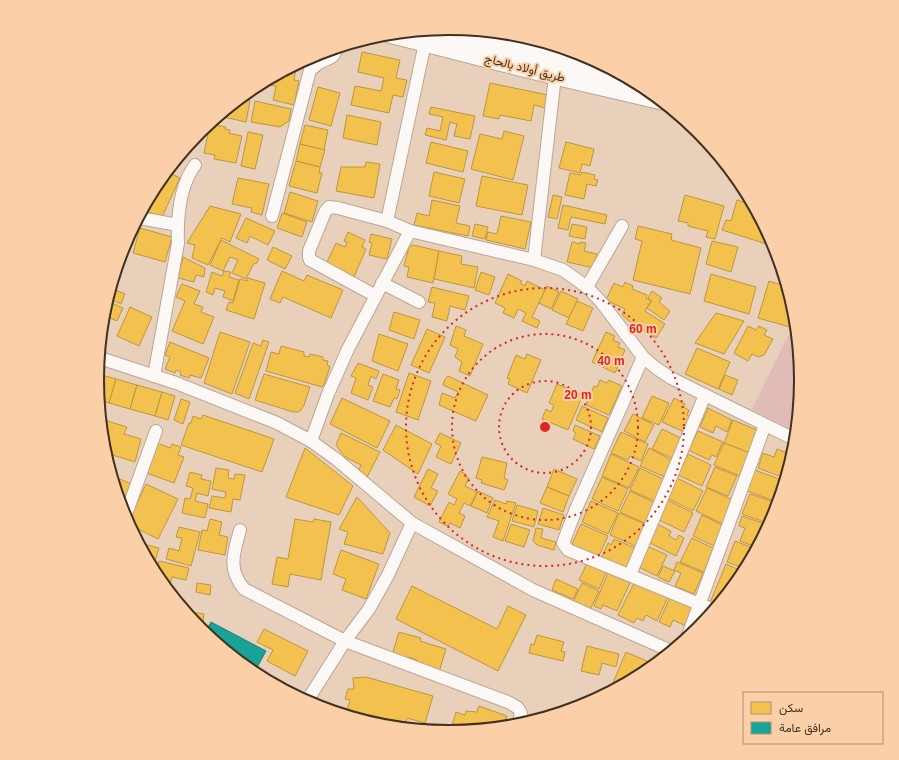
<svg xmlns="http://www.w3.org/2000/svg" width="899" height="760" font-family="Arial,Vazirmatn,sans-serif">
	<rect width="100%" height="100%" fill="#e8d0ba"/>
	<polygon fill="#e0bbb7" points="790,332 797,333 801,380 796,433 752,409"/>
	<g fill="#f2c14e" stroke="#bd9640">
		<polygon points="469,30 515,34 511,48 467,37"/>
		<polygon points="362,52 400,60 396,78 407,80 403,97 393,95 389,113 351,105 355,86 381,91 384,78 358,72"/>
		<polygon points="294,66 296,69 294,80 299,81 294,105 273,100 276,86 268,85 266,81"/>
		<polygon points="490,83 548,95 545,108 534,105 531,121 500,115 499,119 483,116"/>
		<polygon points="318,87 340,93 331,126 309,120"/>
		<polygon points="239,99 250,101 246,122 219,116"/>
		<polygon points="255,101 291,109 289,121 280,127 251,122"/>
		<polygon points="431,107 475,116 470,139 454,136 457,124 450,122 446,140 425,135 427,128 440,131 443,117 429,114"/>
		<polygon points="347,115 381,122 377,145 343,138"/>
		<polygon points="210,124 226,127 225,129 230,130 229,133 242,136 236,163 214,159 215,155 204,153"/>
		<polygon points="305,125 328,130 324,150 300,144"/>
		<polygon points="504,131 524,136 513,180 471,169 480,134 502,139"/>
		<polygon points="248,132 263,135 255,169 241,166"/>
		<polygon points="431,142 468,151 463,172 426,163"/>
		<polygon points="566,142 594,149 590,166 582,164 580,173 559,168"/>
		<polygon points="300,144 325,150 320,167 296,161"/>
		<polygon points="296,161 320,167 319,173 322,173 317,193 289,186"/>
		<polygon points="366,162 380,164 374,198 336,191 341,167 365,167"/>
		<polygon points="167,172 180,178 162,217 143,210 157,184"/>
		<polygon points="434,172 465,179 459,203 429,196"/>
		<polygon points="582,172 595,175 594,179 598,180 596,186 587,184 584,199 565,195 570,173 581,175"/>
		<polygon points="482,176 528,185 522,215 476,206"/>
		<polygon points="238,178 269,184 262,215 251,212 252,208 232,204"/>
		<polygon points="290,192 318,201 312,222 284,213"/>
		<polygon points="553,195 562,197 557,219 548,217"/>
		<polygon points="685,195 724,206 715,239 706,237 708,231 688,226 688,223 678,221"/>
		<polygon points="432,200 460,206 456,223 470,226 468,236 414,225 417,213 429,216"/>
		<polygon points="737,200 753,205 772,240 770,245 722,230 726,220 731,221"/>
		<polygon points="563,205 607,215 605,224 571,217 568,230 558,228"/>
		<polygon points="210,206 241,214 230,242 222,238 208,265 192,258 195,245 187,243"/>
		<polygon points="282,213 307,222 302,237 277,228"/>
		<polygon points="501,216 531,222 525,249 486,240 488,232 497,234"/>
		<polygon points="246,218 275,231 268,245 250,236 247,243 236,238"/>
		<polygon points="475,224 488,227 485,239 472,236"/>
		<polygon points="572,224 587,227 585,239 569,236"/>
		<polygon points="638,226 672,234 671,240 701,248 690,294 633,280 642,241 635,239"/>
		<polygon points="140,228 172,237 165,262 133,253"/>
		<polygon points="348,232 365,240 362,247 366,249 354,277 326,264 336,243 345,247 347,242 344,241"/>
		<polygon points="371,234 392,239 387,259 369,255 372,243 369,242"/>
		<polygon points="221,240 259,259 256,264 254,263 246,279 232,273 238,260 230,257 223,271 210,265"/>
		<polygon points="712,241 738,247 731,272 706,264"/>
		<polygon points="572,242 580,244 580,242 586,243 584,251 597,254 594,268 567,262"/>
		<polygon points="413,245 439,251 433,283 407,277 409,267 404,266 409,247"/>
		<polygon points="273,247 292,256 285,269 267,260"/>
		<polygon points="439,251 462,256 461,264 478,267 474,288 434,279"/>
		<polygon points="183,257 205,268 204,277 196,275 194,282 178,278"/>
		<polygon points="224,271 231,272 229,277 239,280 233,301 223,297 225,291 215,288 213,295 206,292 212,272 222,276"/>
		<polygon points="282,271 304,281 307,275 343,290 331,318 283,297 280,303 270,299"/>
		<polygon points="481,272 495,277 489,295 475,290"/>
		<polygon points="508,274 522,281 520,283 525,286 527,281 545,290 532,317 540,321 537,328 522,321 526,313 518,309 514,318 503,313 505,308 495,303"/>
		<polygon points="711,274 756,287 749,314 704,301"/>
		<polygon points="248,278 265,283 254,319 226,310 229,302 233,303 240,279 247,281"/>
		<polygon points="769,281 782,285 781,291 789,293 795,312 797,329 758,318"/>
		<polygon points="625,282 633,286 632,289 647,295 646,298 651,301 645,311 665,324 656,338 634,325 622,315 625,309 606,300 614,283 623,287"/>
		<polygon points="182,284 200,291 194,304 203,307 201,312 214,317 203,344 172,331 185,301 176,297"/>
		<polygon points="547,286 559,292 551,309 539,303"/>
		<polygon points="432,287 469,296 465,310 450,306 447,321 432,317 435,303 428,302"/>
		<polygon points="111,288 125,294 121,304 108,298"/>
		<polygon points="561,291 578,299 569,318 552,310"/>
		<polygon points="652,291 662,298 659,302 670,311 664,320 647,308 652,301 648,298"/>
		<polygon points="107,301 123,308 117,321 104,315"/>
		<polygon points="577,301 593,308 583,331 566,324"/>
		<polygon points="130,307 152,317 139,346 117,336"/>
		<polygon points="394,312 420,320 414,339 389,330"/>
		<polygon points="716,313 744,321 724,354 695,343"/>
		<polygon points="456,326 466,330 464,336 483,344 470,376 459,371 462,362 455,357 458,349 450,345"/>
		<polygon points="748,326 756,330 759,326 767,330 764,335 773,339 764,355 758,357 752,354 748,361 734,353"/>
		<polygon points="427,329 445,337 429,373 411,365"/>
		<polygon points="220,332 250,342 232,394 204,383"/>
		<polygon points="606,332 615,336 613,340 620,343 618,347 625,350 615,373 592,362"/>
		<polygon points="379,334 408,344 398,371 372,361"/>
		<polygon points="263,340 269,342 249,399 235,393 253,343 261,346"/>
		<polygon points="170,342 209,358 201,378 190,375 189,378 180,375 181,372 176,370 175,373 165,369 170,357 165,355"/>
		<polygon points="281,346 304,352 304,356 309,357 310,354 323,357 323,360 328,361 327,365 330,366 324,385 323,385 322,387 266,371 271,352 279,354"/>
		<polygon points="697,348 730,362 718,389 685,374"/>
		<polygon points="527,354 541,360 527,393 508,384 510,379 507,378 516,355 525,359"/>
		<polygon points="358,363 379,371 376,379 371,376 368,385 373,387 368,400 351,393 356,378 351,376"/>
		<polygon points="409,373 431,381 418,420 396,412"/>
		<polygon points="98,374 116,379 109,403 99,400"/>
		<polygon points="264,374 310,387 304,405 301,410 298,412 293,412 255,400"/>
		<polygon points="383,374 399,380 396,389 400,390 397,399 394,398 390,407 373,401"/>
		<polygon points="725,375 738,380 732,395 719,389"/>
		<polygon points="448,376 488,395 476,421 439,405 442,393 455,398 458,392 443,385 445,379"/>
		<polygon points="116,379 137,385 130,409 109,403"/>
		<polygon points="600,380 607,383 609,380 622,386 609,415 586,405 594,386 597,387"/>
		<polygon points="557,384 583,395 568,430 542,419 546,409 551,412 554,405 549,403"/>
		<polygon points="137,385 162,392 155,416 130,409"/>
		<polygon points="162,392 175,396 168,420 155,416"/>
		<polygon points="652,396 669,403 659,425 642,418"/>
		<polygon points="342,398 390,421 377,448 330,424"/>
		<polygon points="674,398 685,404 683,407 689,410 687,415 693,418 686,433 662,422"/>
		<polygon points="181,399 190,402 183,424 174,420"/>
		<polygon points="582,406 608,418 602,432 576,420"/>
		<polygon points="708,408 732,420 727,432 716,426 713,433 700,427"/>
		<polygon points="633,414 654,425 645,442 624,431"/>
		<polygon points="203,415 274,439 262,472 181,445 189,423 191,423 193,416 201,419"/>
		<polygon points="104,420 127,427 124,434 141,439 135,462 106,453 102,425"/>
		<polygon points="733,420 757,430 750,453 724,443"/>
		<polygon points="396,425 432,444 418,474 383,450"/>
		<polygon points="575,425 600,436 594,449 573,439 576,433 573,431"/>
		<polygon points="662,429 683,439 674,459 652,449"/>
		<polygon points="698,431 723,442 716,457 712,455 709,460 688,450"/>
		<polygon points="621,432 648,444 641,461 630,456 628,460 611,453"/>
		<polygon points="341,433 380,452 367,477 358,472 361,465 345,457 336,445"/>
		<polygon points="440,433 461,443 451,464 436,457 441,446 435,443"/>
		<polygon points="155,442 170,448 172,444 181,447 178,455 184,457 174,483 144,472"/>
		<polygon points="724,443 750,453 740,476 714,465"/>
		<polygon points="305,448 353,486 339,515 286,497"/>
		<polygon points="649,448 675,462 667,478 640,466"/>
		<polygon points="777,449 793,455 784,478 758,468 763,453 774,457"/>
		<polygon points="611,454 639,467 629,488 602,476"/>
		<polygon points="688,454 711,465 702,486 678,475"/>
		<polygon points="482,457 507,463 504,478 508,480 504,490 481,483 482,480 476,478"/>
		<polygon points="715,467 737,476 728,496 706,487"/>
		<polygon points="216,468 229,470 228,478 234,479 235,474 245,475 240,500 233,499 231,512 209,508 212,496 225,498 226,492 212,489"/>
		<polygon points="640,468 667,481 657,502 630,490"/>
		<polygon points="428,469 438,474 431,488 438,491 430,506 414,497"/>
		<polygon points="554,469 577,479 569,496 547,487"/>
		<polygon points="755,470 782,480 775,501 747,491"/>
		<polygon points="460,471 465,474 464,476 469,478 465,486 477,492 470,506 464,503 459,513 465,516 460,528 450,523 448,526 439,522 449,502 454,505 457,499 448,494"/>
		<polygon points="190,472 202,475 201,479 211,481 208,496 197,493 195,501 208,504 205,518 182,513 185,498 190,499 193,488 186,486"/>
		<polygon points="113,476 131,484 121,505"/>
		<polygon points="602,477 628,489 618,511 592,499"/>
		<polygon points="677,478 703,491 693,511 667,498"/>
		<polygon points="146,484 178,499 158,539 130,525 128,522"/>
		<polygon points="547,487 569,496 563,512 540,503"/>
		<polygon points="707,488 733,500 723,524 696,511"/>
		<polygon points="478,491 493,498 487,513 471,506"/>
		<polygon points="630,491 657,504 647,524 620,512"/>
		<polygon points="750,494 774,502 767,523 742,514"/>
		<polygon points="357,497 390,533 383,554 344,544 348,532 339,529"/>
		<polygon points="495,500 506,504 507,501 516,503 503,541 493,537 499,521 487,517"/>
		<polygon points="667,500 693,513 684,532 657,519"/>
		<polygon points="591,501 618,513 608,534 582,522"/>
		<polygon points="517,505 538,511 534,527 512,521"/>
		<polygon points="543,508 564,515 559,530 538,524"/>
		<polygon points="619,513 647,525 638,547 610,535"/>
		<polygon points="702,515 722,525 714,546 693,536"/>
		<polygon points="742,516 765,524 756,547 740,541 745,528 739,526"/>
		<polygon points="210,519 222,522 219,535 228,537 225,555 198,550 202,530 207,531"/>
		<polygon points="295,519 313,522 314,519 331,522 321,580 290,574 288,587 272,584 277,557 288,559"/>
		<polygon points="511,524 530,530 524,547 505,541"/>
		<polygon points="581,524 608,536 598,558 571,546"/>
		<polygon points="657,524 671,531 669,536 676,540 679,535 684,538 676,556 648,542"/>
		<polygon points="179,527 200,532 191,566 166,559 169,548 179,551 182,538 176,537"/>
		<polygon points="536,528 543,529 541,538 556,542 554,550 537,545 533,541"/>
		<polygon points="692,538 713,548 704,572 680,562"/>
		<polygon points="614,539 635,548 626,569 601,559 608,543 611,545"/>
		<polygon points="735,541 756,549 746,569 727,562"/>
		<polygon points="139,543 159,548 153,568"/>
		<polygon points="647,546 667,555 657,576 637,566"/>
		<polygon points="341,550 379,564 366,599 342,590 346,579 333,574"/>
		<polygon points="159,561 189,568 186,580 172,577 169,590 156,574"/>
		<polygon points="588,561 607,570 599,589 579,580"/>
		<polygon points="677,562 703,573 694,594 675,586 681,573 674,570"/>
		<polygon points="726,564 744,572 716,608 709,605"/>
		<polygon points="663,566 675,571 669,582 658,577"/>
		<polygon points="608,573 630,583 617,611 603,605 601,609 594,606"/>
		<polygon points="556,579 578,589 573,599 552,590"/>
		<polygon points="635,581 668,597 657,621 646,615 643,621 637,618 634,623 618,615"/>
		<polygon points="197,583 211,585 210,595 196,592"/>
		<polygon points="582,583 599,591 590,610 573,602"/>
		<polygon points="412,586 497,629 508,606 526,615 498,671 396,619"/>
		<polygon points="670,598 694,609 686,626 673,620 670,627 659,622"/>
		<polygon points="186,611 204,614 202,630 200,629"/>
		<polygon points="703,614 708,617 695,631"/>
		<polygon points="264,629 308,651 295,676 267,661 273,650 257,642"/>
		<polygon points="399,632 421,638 420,641 446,649 439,672 416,666 417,660 409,657 409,660 392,655"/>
		<polygon points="537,635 564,642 561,651 565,652 563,661 529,653 531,644 534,645"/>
		<polygon points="587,646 619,654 616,667 602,663 599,675 581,671"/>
		<polygon points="626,652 649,662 645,673 609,692"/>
		<polygon points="366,677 433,696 425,723 407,718 404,728 381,725 323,708 327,703 347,710 350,700 345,699 348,689 354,689 353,678"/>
		<polygon points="479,706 507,716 502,727 450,732 456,712 465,715 466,711 477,712"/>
	</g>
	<polygon fill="#17a398" stroke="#248174" points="211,622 266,651 254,673 205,633"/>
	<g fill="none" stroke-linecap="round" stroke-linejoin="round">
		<defs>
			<polyline id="service" points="560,60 563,48"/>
			<g id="minor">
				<polyline points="520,52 524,37"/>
				<path d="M 272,216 L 310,70 C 313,68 316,65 319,63 C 327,58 333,60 337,48"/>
				<polyline points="138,219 145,219 178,225"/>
				<polyline points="387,221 425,43"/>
				<polyline points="534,260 555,76"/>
				<polyline points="382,283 419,302"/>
				<polyline points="587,287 622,226"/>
				<polyline points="376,296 310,260 309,257 309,251 325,212 329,207 338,208 387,221 410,231 534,260 563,270 587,287 602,303 643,357 656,368 671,378 705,395 796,440"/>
				<polyline points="643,357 576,509 563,543 568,550 714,610"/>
				<polyline points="100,358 176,383 277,423 311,441 336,459 412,523 533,590 671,651"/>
				<path d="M 154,376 L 178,243 C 177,217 179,187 195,165"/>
				<polyline points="311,441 328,394 348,349 410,231"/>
				<polyline points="125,517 156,431"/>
				<path d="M 240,530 C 234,553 227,568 244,589 L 345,641 L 510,703 L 518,708 L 521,713 L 518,725"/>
				<polyline points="630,575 705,395"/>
				<polyline points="687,638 765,425"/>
				<polyline points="307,701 345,641 369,609 388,575 412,523"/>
			</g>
			<g id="secondary">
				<polyline points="433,30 627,78"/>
				<polyline points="389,34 555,76 662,101"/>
			</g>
		</defs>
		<use href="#service" stroke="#baa796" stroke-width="8"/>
		<use href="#minor" stroke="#baa796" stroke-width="14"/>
		<use href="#secondary" stroke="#baa796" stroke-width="19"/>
		<use href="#service" stroke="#fcf8f5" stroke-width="6"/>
		<use href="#minor" stroke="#fcf8f5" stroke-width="12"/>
		<use href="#secondary" stroke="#fcf8f5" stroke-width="17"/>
	</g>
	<g fill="none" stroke="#d62828" stroke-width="2" stroke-dasharray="2 4">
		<circle cx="545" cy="427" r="46"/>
		<circle cx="545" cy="427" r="93"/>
		<circle cx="545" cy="427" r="139"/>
	</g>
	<g text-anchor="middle" stroke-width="4" stroke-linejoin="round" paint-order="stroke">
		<g font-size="12" fill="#423121" stroke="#fbcfa7">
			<text transform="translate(525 68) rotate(14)" y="4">طريق أولاد بالحاج</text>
		</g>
	</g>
	<path d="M0 0H899V760H0ZM104 380a345 345 0 1 1 690 0a345 345 0 1 1-690 0Z" fill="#fbcfa7" fill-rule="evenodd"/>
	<path fill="none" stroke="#423121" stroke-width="2" d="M104 380a345 345 0 1 1 690 0a345 345 0 1 1-690 0Z"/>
	<circle cx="545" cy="427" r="6" fill="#d62828" stroke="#fbcfa7" stroke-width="2"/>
	<g font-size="12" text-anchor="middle" font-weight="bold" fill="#d62828" stroke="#fbcfa7" stroke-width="4" stroke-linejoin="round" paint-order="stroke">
		<text x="643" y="333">60 m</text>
		<text x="611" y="365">40 m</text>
		<text x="578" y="399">20 m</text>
	</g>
	<rect x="743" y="692" width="140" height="52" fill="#fbcfa7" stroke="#b19071"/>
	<rect x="751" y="702" width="20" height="12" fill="#f2c14e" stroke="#b19071"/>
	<text x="779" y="712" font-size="12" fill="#423121">سكن</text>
	<rect x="751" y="722" width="20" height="12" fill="#17a398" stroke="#b19071"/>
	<text x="779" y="732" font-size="12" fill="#423121">مرافق عامة</text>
</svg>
